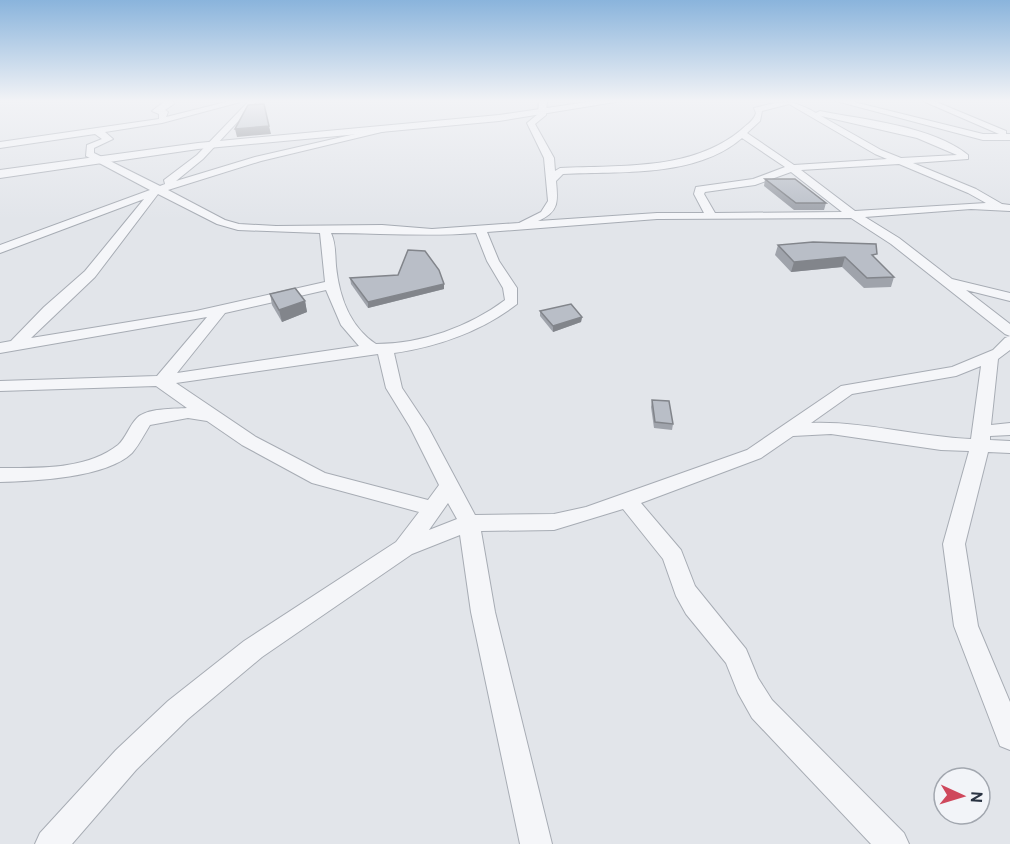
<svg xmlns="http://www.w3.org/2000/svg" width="1010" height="844" font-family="Overpass,sans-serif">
	<rect width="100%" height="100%" fill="#e2e5ea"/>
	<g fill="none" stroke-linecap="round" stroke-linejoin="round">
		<defs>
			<g id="minor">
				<path d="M 165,101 L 173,101 L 174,104 L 165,110 L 168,112 L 166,117 L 230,101 L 244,101 L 162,123 L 105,132 L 113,139 L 94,148 L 94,153 L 160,186 L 165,184 L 164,180 L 197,155 L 249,101 L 257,101 L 203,159 L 176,181 L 255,157 L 390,126 L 390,130 L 261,161 L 168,190 L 225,220 L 239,224 L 276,226 L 382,225 L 432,229 L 519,223 L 541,212 L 548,201 L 544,158 L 527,123 L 538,114 L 539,101 L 547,101 L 546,115 L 535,124 L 554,158 L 555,171 L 560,168 C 620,165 692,171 741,130 C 746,125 754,121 756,113 L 754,108 C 782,101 790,98 816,113 L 820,111 C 864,120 933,126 968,155 L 968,159 L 913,163 L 976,189 L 1002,204 L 1010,205 L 1010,211 L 971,209 L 865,217 L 899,238 L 952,279 L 1010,293 L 1010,301 L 966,290 L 1010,324 L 1010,336 L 1005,334 L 891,244 L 851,218 L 657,219 L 487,232 L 499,261 L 517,288 L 517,304 C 482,331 437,347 394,353 L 402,388 L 428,427 L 475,515 L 554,514 L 586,507 L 747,450 L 841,386 L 952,367 L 993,350 L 1005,338 L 1010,336 L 1010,350 L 998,359 L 991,425 L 1010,423 L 1010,435 L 990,436 L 990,440 L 1010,441 L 1010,453 L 988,452 L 965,544 L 978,626 L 1010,702 L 1010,750 L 1000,746 L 954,626 L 943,544 L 969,451 L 941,450 L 831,434 L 793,436 L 761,458 L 641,503 L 681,550 L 695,586 L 746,649 L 758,678 L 772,700 L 904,833 L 909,844 L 871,844 L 752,718 L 738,693 L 726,663 L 686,614 L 676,596 L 663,559 L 623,509 L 554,530 L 481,531 L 495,612 L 552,844 L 520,844 L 471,612 L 460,535 L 412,554 L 262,657 L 188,719 L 136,770 L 72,844 L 35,844 L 40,833 L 116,750 L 168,701 L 244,641 L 396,542 L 419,512 L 312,483 L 242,445 L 207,421 L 188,418 L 150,425 C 145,433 139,445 132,453 C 106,478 35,481 0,482 L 0,468 C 38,468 86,470 118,445 C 126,438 129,426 137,418 C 147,408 173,409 187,408 L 156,386 L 0,391 L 0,381 L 157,376 L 207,317 L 0,353 L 0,343 L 11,341 L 44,307 L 85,271 L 144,199 L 0,253 L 0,245 L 150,190 L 86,156 L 87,145 L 102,139 L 95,134 L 0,148 L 0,142 L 159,119 L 159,114 L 152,111 ZM 789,104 L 875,154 L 887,159 L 794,165 L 747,133 L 760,121 L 762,111 ZM 821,116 L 917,138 L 957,155 L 901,158 L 881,150 ZM 742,138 L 785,167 L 753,179 L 696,187 L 694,194 L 704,213 L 657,213 L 538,221 C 559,212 558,202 556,181 L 563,174 C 620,171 696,178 742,138 ZM 899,164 L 968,193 L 986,203 L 855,211 L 801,170 ZM 791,172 L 842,212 L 715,213 L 704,194 L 705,192 L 755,185 ZM 158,194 L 217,224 L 238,230 L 320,233 L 325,282 L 196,311 L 31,338 L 95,277 ZM 331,233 C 380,233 428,237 476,233 L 487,261 L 503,288 L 505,300 C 469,327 421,344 376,344 C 350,327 339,296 336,266 C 335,254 336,244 331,233 ZM 326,290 L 341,325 L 359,346 L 177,373 L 225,313 ZM 378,354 L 386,388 L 410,427 L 439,485 L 428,500 L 325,473 L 256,437 L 176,383 ZM 981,366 L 971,439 C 918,437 864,421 811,423 L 852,394 L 956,376 ZM 448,503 L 457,519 L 429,530 Z"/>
				<polygon points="836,101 850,101 983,134 999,134 923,101 934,101 1006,131 1006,134 1010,134 1010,140 983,140"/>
			</g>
			<polygon id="tertiary" points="594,101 621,101 499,121 198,149 0,178 0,170 198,143 499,115"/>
		</defs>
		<use href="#minor" stroke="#a7acb4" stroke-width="2"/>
		<use href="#tertiary" stroke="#a7acb4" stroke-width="2"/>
		<use href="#minor" fill="#f5f6f9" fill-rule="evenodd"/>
		<use href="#tertiary" fill="#f5f6f9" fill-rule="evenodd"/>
	</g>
	<g fill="#9fa3ab">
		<polygon points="765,179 826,203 824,210 794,210 764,186"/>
		<polygon points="778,245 875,258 894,277 891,287 864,288 842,267 791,272 775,255"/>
		<polygon points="350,278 444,284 444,289 368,308 351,284"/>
		<polygon points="270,294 305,301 307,312 282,322 272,305"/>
		<polygon points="540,311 582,317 581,322 553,332 540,316"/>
		<polygon points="652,400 673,424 672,430 654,428 651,407"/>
	</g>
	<g fill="#82858b">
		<polygon points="269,126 271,134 237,137 235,129"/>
		<polygon points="845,257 842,267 791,272 794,262"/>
		<polygon points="444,284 444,289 368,308 368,302"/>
		<polygon points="305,301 307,312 282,322 279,310"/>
		<polygon points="582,317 581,322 553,332 553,326"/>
	</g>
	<g fill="#b9bec7" stroke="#82858b" stroke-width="1.5">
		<polygon points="264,104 269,126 235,129 248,105"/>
		<polygon points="765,179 795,179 826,203 796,203"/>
		<polygon points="813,242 876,244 877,254 872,255 894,277 867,278 845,257 794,262 778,245"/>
		<polygon points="408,250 425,251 439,270 444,284 368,302 350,278 398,275"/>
		<polygon points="295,288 305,301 279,310 270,294"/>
		<polygon points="571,304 582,317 553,326 540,311"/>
		<polygon points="652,400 669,401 673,424 655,422"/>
	</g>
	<linearGradient id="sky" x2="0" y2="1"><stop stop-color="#8ab4dc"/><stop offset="0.46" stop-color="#f2f3f6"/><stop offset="1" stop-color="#f2f3f6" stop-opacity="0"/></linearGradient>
	<rect width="1010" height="219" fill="url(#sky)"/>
	<g transform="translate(962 796) rotate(94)"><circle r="28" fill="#f2f4f8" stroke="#a2a7af" stroke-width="1.5"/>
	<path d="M0-4.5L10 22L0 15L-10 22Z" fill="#cf485c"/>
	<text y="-9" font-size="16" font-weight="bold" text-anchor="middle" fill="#2a3342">N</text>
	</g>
</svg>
